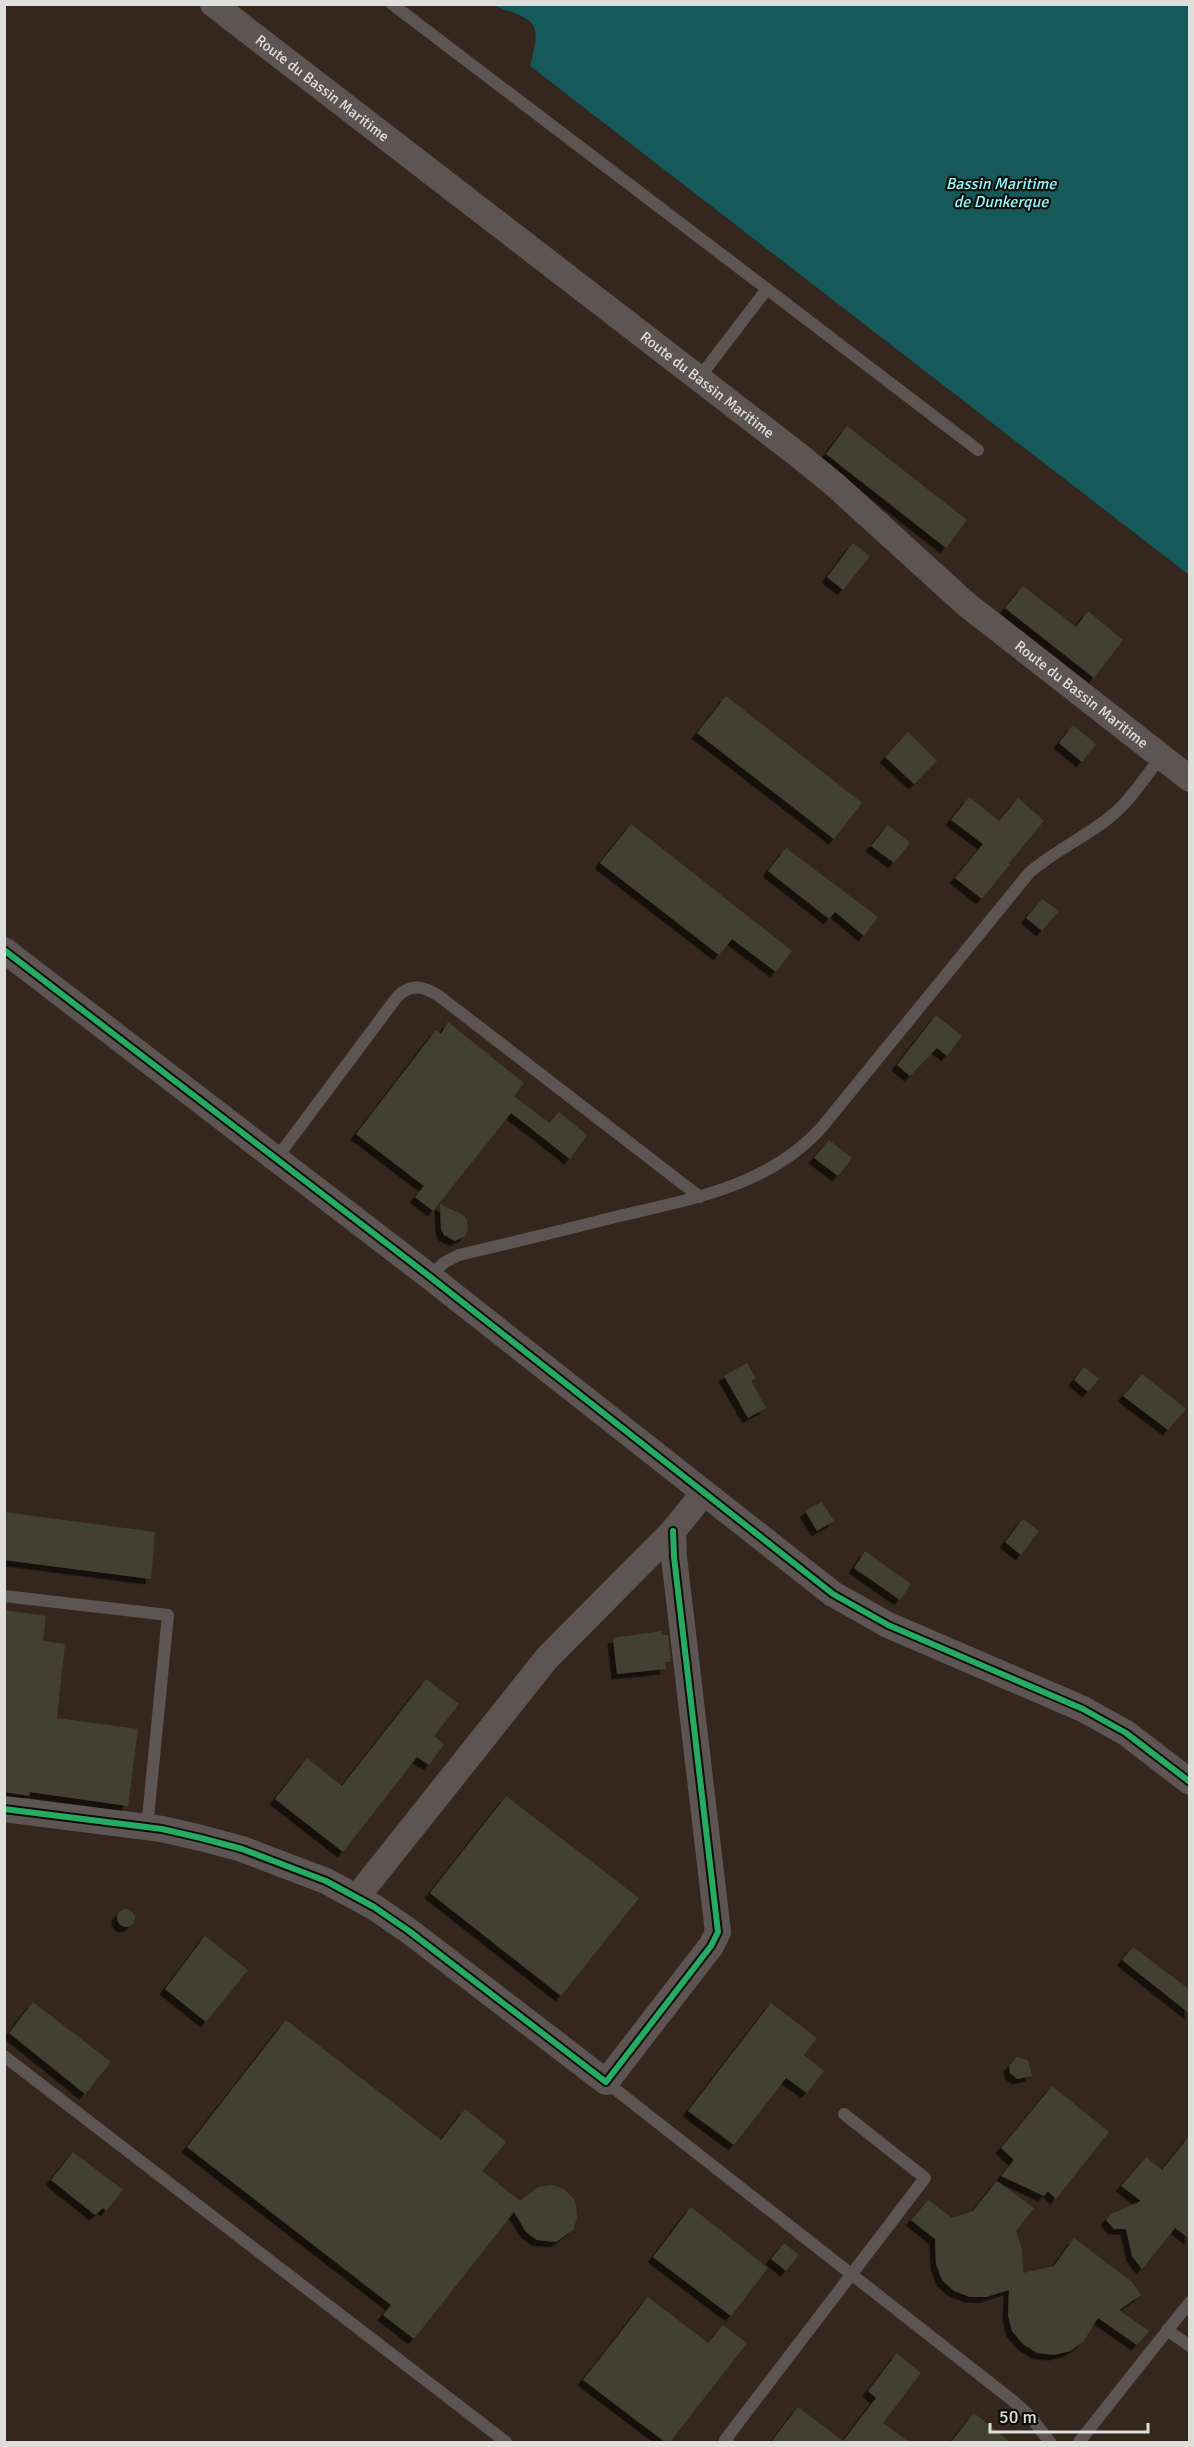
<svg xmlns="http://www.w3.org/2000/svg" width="1194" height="2447" font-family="Signika,sans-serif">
	<defs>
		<filter id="shadow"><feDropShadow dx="-5.5" dy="5.5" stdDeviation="0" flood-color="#0009"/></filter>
	</defs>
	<rect width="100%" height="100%" fill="#252420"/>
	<polygon fill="#35271e" points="5,5 493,5 524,17 531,21 537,33 531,67 1189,575 1189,2442 5,2442"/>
	<path fill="#15595b" d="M 493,5 L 1189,5 L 1189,575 L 530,66 C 543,18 535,22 493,5 Z"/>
	<g fill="#424031" filter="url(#shadow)">
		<polygon points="847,426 967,520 946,548 826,454"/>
		<polygon points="853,543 870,556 843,590 827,577"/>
		<polygon points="1023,586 1076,627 1088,611 1123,640 1094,678 1005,608"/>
		<polygon points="726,696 862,803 834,839 697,733"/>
		<polygon points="1073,725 1096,744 1082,762 1059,743"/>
		<polygon points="908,732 937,761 914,784 885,757"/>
		<polygon points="969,797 999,821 1018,798 1044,821 1009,863 1010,864 982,899 955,878 983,844 951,820"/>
		<polygon points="631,824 792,951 776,972 732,939 719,955 600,863"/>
		<polygon points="888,825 910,843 894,863 871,846"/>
		<polygon points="786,848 878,917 864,936 835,912 829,919 768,871"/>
		<polygon points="1042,899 1059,911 1042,931 1026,918"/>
		<polygon points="936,1015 962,1036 947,1056 937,1048 910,1076 897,1065"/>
		<polygon points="448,1022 524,1083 514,1096 549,1123 559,1112 587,1135 570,1159 511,1113 433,1211 415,1197 424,1186 356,1134 436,1030 441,1034"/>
		<polygon points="829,1140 852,1158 838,1176 814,1158"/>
		<polygon points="440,1204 463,1215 467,1220 468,1230 465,1236 455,1241 444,1235 441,1229"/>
		<polygon points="747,1363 756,1378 751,1381 766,1408 748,1418 724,1376"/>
		<polygon points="1084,1367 1099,1379 1088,1392 1074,1380"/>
		<polygon points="1142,1374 1186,1409 1168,1430 1123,1396"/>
		<polygon points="822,1502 834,1521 817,1531 805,1511"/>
		<polygon points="4,1512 155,1532 151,1579 4,1560"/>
		<polygon points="1023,1519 1039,1531 1021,1555 1005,1542"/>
		<polygon points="865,1551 911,1584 900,1600 854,1568"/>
		<polygon points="4,1610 46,1616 43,1641 65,1644 57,1718 138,1729 128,1806 30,1792 29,1796 4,1792"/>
		<polygon points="661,1631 662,1635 668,1635 671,1662 665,1662 666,1669 617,1674 613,1638"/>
		<polygon points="426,1679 459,1704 434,1736 444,1744 429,1765 417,1757 343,1852 275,1799 307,1758 342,1786"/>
		<polygon points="506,1796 639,1898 561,1996 430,1893"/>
		<circle cx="126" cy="1918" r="9"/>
		<polygon points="205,1936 248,1970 206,2022 165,1989"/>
		<polygon points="1133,1947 1190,1990 1190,2014 1122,1960"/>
		<polygon points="33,2002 111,2062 85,2094 9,2033"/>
		<polygon points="771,2003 817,2038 804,2055 824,2071 807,2093 786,2078 734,2145 688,2111"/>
		<polygon points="286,2020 441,2140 465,2109 506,2142 482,2171 520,2201 538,2187 552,2185 564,2189 574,2199 576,2205 577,2218 573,2230 556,2242 537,2240 526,2232 514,2212 414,2339 383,2315 391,2305 187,2147"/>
		<polygon points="1017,2057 1028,2060 1032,2076 1017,2079 1010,2073 1009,2066"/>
		<polygon points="1052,2086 1109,2132 1056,2199 1048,2191 1044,2196 1001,2176 1014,2160 1001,2148"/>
		<polygon points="1190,2135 1190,2239 1175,2228 1142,2269 1132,2256 1126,2229 1114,2229 1106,2220 1111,2214 1141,2201 1121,2186 1146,2157 1162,2170"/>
		<polygon points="73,2152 123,2190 106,2211 103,2208 95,2215 51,2180"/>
		<polygon points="997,2181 1034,2208 1016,2231 1022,2249 1023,2273 1054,2266 1074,2238 1132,2282 1141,2295 1119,2310 1149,2331 1137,2345 1098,2318 1083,2342 1070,2351 1054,2355 1037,2353 1023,2344 1012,2331 1008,2315 1009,2290 986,2297 970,2297 954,2291 942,2280 936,2264 935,2239 911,2220 928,2200 952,2218 973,2211"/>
		<polygon points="691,2207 768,2268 731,2316 653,2257"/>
		<polygon points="784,2243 799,2255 786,2271 771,2259"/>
		<polygon points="648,2297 708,2343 723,2325 747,2343 670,2442 665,2442 583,2380"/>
		<polygon points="897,2353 921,2373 883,2423 909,2442 771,2442 798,2407 843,2441 876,2398 868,2391"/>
		<polygon points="974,2413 1010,2442 951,2442"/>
	</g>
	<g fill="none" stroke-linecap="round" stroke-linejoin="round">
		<g stroke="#5d5554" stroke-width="12">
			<polyline points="392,4 767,289"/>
			<polyline points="699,378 767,289 978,450"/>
			<path d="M 276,1159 L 397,997 C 411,983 423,986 439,996 L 700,1197"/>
			<path d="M 429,1276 L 445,1262 L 459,1255 C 510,1243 560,1231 611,1218 C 685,1200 768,1188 822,1127 L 1029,873 C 1054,851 1084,838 1110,817 C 1130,801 1145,777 1161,757"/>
			<polyline points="4,1596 168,1615 147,1828"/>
			<polyline points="4,2056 506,2442"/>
			<polyline points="606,2082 1012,2400 1029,2415 1050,2442"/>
			<polyline points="1167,2330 1190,2346"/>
			<polyline points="728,2442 725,2440 925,2178 844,2114"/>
			<polyline points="1079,2442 1190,2302"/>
		</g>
		<g stroke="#5d5554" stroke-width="26">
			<path id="s1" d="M 213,4 L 797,454 L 834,484 L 966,604 L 1190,779"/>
			<polyline points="4,950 429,1276 833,1594 888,1625 1083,1709 1126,1733 1190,1782"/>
			<polyline points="4,1809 162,1829 201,1838 242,1849 326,1881 374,1907 409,1931 606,2082 711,1946 718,1932 674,1557 673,1531"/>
			<polyline points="357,1897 547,1658 673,1531 703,1494"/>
		</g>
		<defs>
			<g id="cycleway">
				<polyline points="4,950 429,1276 833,1594 888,1625 1083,1709 1126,1733 1190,1782"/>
				<polyline points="4,1809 162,1829 201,1838 242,1849 326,1881 374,1907 409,1931 606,2082 711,1946 718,1932 674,1557 673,1531"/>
			</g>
		</defs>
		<use href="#cycleway" stroke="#0e0e0b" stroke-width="10"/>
		<use href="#cycleway" stroke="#26ab63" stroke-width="6"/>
	</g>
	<g text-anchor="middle" stroke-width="4.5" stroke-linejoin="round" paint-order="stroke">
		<g font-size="15" fill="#dededa" stroke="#0e0e0b">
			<text dy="5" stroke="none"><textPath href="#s1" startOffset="138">Route du Bassin Maritime</textPath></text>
			<text dy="5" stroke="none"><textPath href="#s1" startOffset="624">Route du Bassin Maritime</textPath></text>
			<text dy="5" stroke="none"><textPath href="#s1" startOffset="1110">Route du Bassin Maritime</textPath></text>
		</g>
		<g font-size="16" font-style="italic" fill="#94f6fb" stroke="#0e0e0b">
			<text x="1001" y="189">Bassin Maritime<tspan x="1001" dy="18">de Dunkerque</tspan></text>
		</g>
	</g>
	<rect width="1194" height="2447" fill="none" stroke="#dededa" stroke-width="12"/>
	<path d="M990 2423v9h158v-9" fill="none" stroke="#dededa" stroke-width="3"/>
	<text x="999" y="2423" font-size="18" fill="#dededa" stroke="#0e0e0b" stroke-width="4.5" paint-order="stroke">50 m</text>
</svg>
